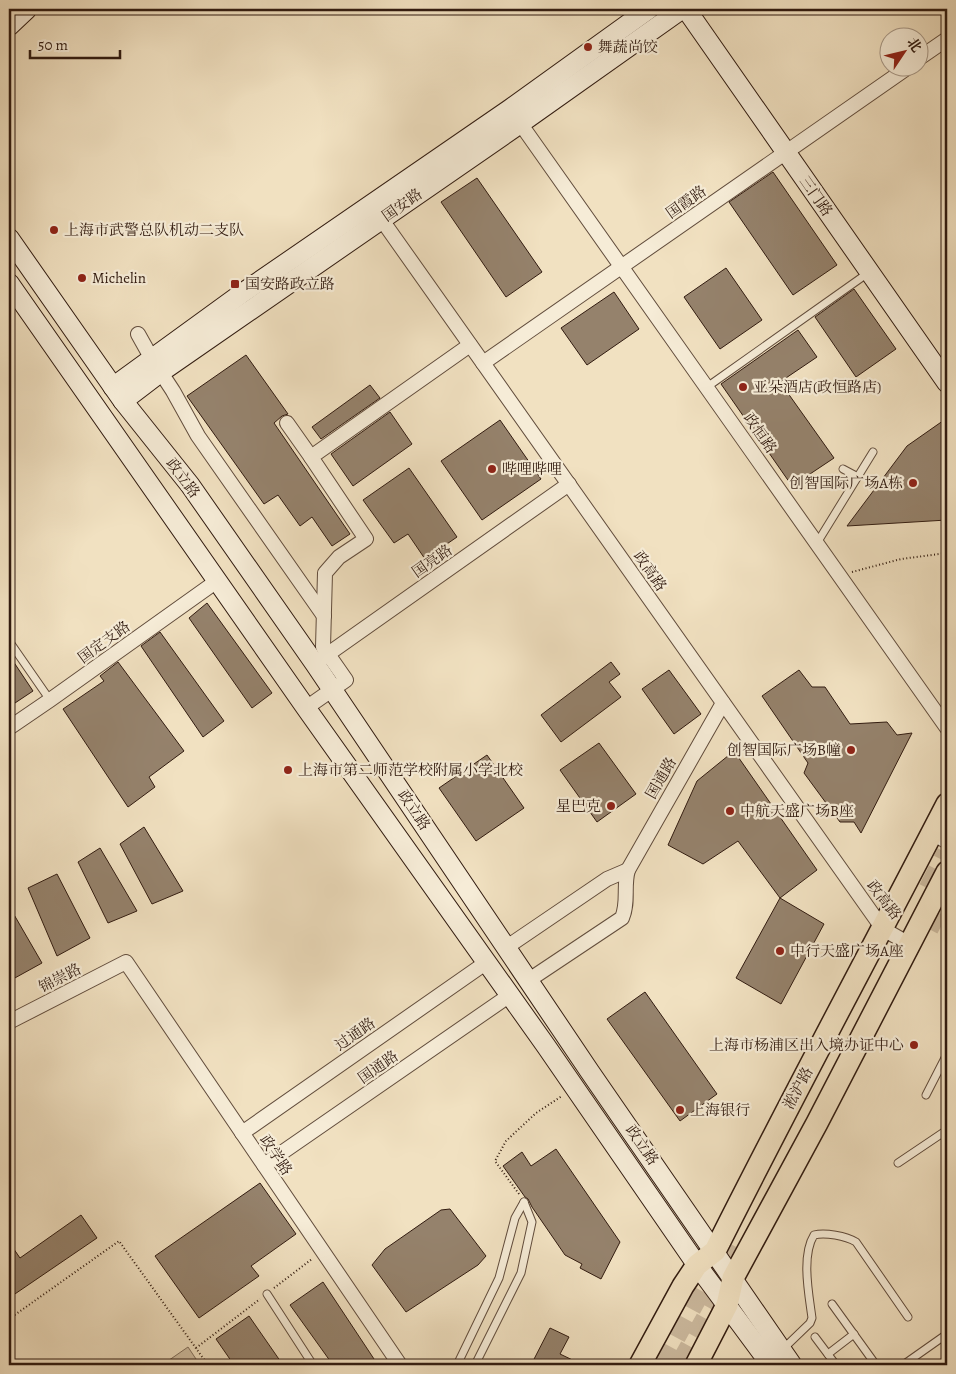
<svg xmlns="http://www.w3.org/2000/svg" width="956" height="1374" font-family="Alegreya,'Noto Serif SC',serif">
	<rect width="100%" height="100%" fill="#f1e1c1"/>
	<filter id="stains"><feTurbulence type="fractalNoise" baseFrequency=".004" numOctaves="4"/><feColorMatrix values="0 0 0 0 .2 0 0 0 0 .09 0 0 0 0 .02 0 0 0 .5 -.17"/></filter>
	<radialGradient id="worn" r=".72"><stop offset=".6" stop-color="#630" stop-opacity="0"/><stop offset="1" stop-color="#630" stop-opacity=".3"/></radialGradient>
	<polygon fill="#d0bfa3" stroke="#806d5a" points="188,1347 200,1365 162,1365"/>
	<g fill="#95826c" stroke="#311b10">
		<polygon points="773,172 837,265 793,295 729,202"/>
		<polygon points="477,178 542,272 506,297 441,202"/>
		<polygon points="726,268 762,320 720,349 684,297"/>
		<polygon points="854,289 896,349 856,377 815,317"/>
		<polygon points="614,292 639,329 587,365 561,328"/>
		<polygon points="798,330 817,357 780,382 834,458 792,486 721,384"/>
		<polygon points="246,355 288,414 282,416 274,423 350,534 332,546 312,517 300,526 278,495 264,504 187,396"/>
		<polygon points="370,385 380,398 321,439 312,427"/>
		<polygon points="390,412 412,444 353,486 331,454"/>
		<polygon points="947,418 947,520 847,526 907,446"/>
		<polygon points="500,420 541,479 482,520 441,461"/>
		<polygon points="409,468 457,537 425,559 408,534 394,543 363,500"/>
		<polygon points="207,603 272,693 252,708 189,618"/>
		<polygon points="160,632 224,721 203,737 141,646"/>
		<polygon points="9,655 33,691 9,707"/>
		<polygon points="118,662 184,751 149,777 155,787 128,807 63,709 104,681 100,676"/>
		<polygon points="611,662 620,674 609,682 621,697 561,742 541,715"/>
		<polygon points="669,670 701,714 674,734 642,689"/>
		<polygon points="799,670 812,687 825,687 850,724 887,722 897,735 912,733 861,833 854,822 840,822 804,773 808,763 762,696"/>
		<polygon points="599,743 636,794 597,822 560,770"/>
		<polygon points="734,751 817,870 780,898 738,841 703,864 668,845 697,781"/>
		<polygon points="487,755 524,808 476,841 439,788"/>
		<polygon points="144,827 183,891 152,904 120,844"/>
		<polygon points="100,848 137,911 108,923 78,862"/>
		<polygon points="57,874 90,938 57,956 28,888"/>
		<polygon points="780,898 824,924 781,1004 736,978"/>
		<polygon points="9,906 42,963 13,979 9,971"/>
		<polygon points="645,992 717,1094 680,1121 607,1019"/>
		<polygon points="556,1149 620,1242 601,1279 580,1268 582,1264 565,1255 532,1207 528,1199 525,1197 503,1166 522,1152 531,1166"/>
		<polygon points="260,1183 296,1234 251,1266 259,1276 199,1318 155,1256"/>
		<polygon points="450,1209 486,1256 478,1265 406,1312 372,1265 385,1249 441,1210"/>
		<polygon points="81,1215 97,1238 9,1298 9,1242 20,1258"/>
		<polygon points="323,1282 378,1365 333,1365 290,1305"/>
		<polygon points="249,1316 283,1365 234,1365 216,1339"/>
		<polygon points="550,1328 569,1337 560,1354 583,1365 531,1365"/>
	</g>
	<g fill="none" stroke-linecap="round" stroke-linejoin="round">
		<polyline stroke="#cbb99e" stroke-width="19" stroke-dasharray="19 9" stroke-linecap="butt" points="929,929 947,895"/>
		<g stroke="#cbb99e" stroke-width="21" stroke-dasharray="21 11" stroke-linecap="butt">
			<polyline points="929,889 947,853"/>
			<polyline points="660,1365 727,1242"/>
			<polyline points="680,1365 725,1285"/>
		</g>
		<defs>
			<g id="lane">
				<polyline points="707,387 868,273"/>
				<polyline points="843,469 858,477"/>
				<polyline points="817,543 873,452"/>
				<polyline points="9,641 50,700"/>
				<polyline points="933,837 947,846"/>
				<polyline points="926,1095 947,1054"/>
				<polyline points="898,1163 947,1130"/>
				<polyline points="267,1294 313,1365"/>
				<polyline points="832,1304 876,1365"/>
				<polyline points="815,1337 836,1365"/>
				<path d="M 782,1350 L 810,1323 L 812,1318 C 809,1295 801,1256 814,1235 C 825,1232 846,1236 856,1242 L 908,1317"/>
				<polyline points="828,1354 854,1334"/>
				<polyline points="457,1365 499,1278 515,1218 524,1202"/>
				<polyline points="475,1365 521,1273 532,1222 524,1202"/>
				<polyline points="903,1365 947,1334"/>
			</g>
			<g id="street">
				<polyline points="918,59 947,39"/>
				<polyline points="515,116 947,728"/>
				<polyline points="377,213 883,929 911,945"/>
				<polyline points="138,334 152,359 173,391 198,436 324,616"/>
				<polyline points="483,363 907,68"/>
				<polyline points="287,423 311,457"/>
				<polyline points="321,659 569,484"/>
				<polyline points="306,708 346,680 323,647 325,573 339,557 366,539 311,457 470,345"/>
				<polyline points="9,728 50,700 217,581"/>
				<polyline points="507,947 607,879 628,870"/>
				<path d="M 529,980 L 622,918 C 629,902 623,886 628,870 L 723,703"/>
				<polyline points="9,1022 126,962 400,1365"/>
				<polyline points="242,1133 487,962"/>
				<polyline points="264,1165 510,995"/>
			</g>
			<g id="secondary">
				<polyline points="686,9 947,383"/>
				<polyline points="9,26 27,9"/>
				<polyline points="9,238 123,401 190,485 315,664 590,1072 792,1365"/>
				<polyline points="9,283 306,708 546,1046 697,1265 771,1365"/>
				<polyline points="113,387 241,294 510,109 649,9"/>
				<polyline points="123,401 161,372 521,123 682,9"/>
			</g>
			<g id="primary">
				<path d="M 640,1365 L 683,1286 L 697,1265 L 715,1251 C 790,1101 870,953 947,804"/>
				<polyline points="696,1365 727,1305 733,1278 817,1123 947,872"/>
			</g>
		</defs>
		<use href="#lane" stroke="#614c3c" stroke-width="9"/>
		<use href="#street" stroke="#614c3c" stroke-width="16"/>
		<use href="#secondary" stroke="#311b10" stroke-width="21"/>
		<use href="#primary" stroke="#311b10" stroke-width="24"/>
		<g stroke="#311b10" stroke-width="2" stroke-dasharray="1 2.5" stroke-linecap="butt">
			<polyline points="852,572 901,559 947,553"/>
			<polyline points="519,1194 495,1161 506,1141 536,1113 562,1096"/>
			<polyline points="274,1288 312,1259"/>
			<polyline points="9,1319 119,1241 208,1365"/>
			<polyline points="196,1348 260,1299"/>
		</g>
		<use href="#lane" stroke="#f6ecd7" stroke-width="7"/>
		<use href="#street" stroke="#f6ecd7" stroke-width="14"/>
		<use href="#secondary" stroke="#f6ecd7" stroke-width="19"/>
		<use href="#primary" stroke="#f1e1c1" stroke-width="21"/>
	</g>
	<g fill="#8f2418" stroke="#f6ecd7" stroke-width="2">
		<circle cx="588" cy="47" r="5"/>
		<circle cx="54" cy="230" r="5"/>
		<circle cx="82" cy="278" r="5"/>
		<rect x="230" y="279" width="10" height="10" rx="2.5"/>
		<circle cx="743" cy="387" r="5"/>
		<circle cx="492" cy="469" r="5"/>
		<circle cx="913" cy="483" r="5"/>
		<circle cx="851" cy="750" r="5"/>
		<circle cx="288" cy="770" r="5"/>
		<circle cx="611" cy="806" r="5"/>
		<circle cx="730" cy="811" r="5"/>
		<circle cx="780" cy="951" r="5"/>
		<circle cx="914" cy="1045" r="5"/>
		<circle cx="680" cy="1110" r="5"/>
	</g>
	<g text-anchor="middle" stroke-width="4.5" stroke-linejoin="round" paint-order="stroke">
		<g font-size="15" fill="#311b10" stroke="#f6ecd7" text-anchor="start">
			<text x="598" y="52">舞蔬尚饺</text>
			<text x="64" y="235">上海市武警总队机动二支队</text>
			<text x="92" y="283">Michelin</text>
			<text x="245" y="289">国安路政立路</text>
			<text x="753" y="392">亚朵酒店(政恒路店)</text>
			<text x="502" y="474">哔哩哔哩</text>
			<text x="903" y="488" text-anchor="end">创智国际广场A栋</text>
			<text x="841" y="755" text-anchor="end">创智国际广场B幢</text>
			<text x="298" y="775">上海市第二师范学校附属小学北校</text>
			<text x="601" y="811" text-anchor="end">星巴克</text>
			<text x="740" y="816">中航天盛广场B座</text>
			<text x="790" y="956">中行天盛广场A座</text>
			<text x="904" y="1050" text-anchor="end">上海市杨浦区出入境办证中心</text>
			<text x="690" y="1115">上海银行</text>
		</g>
		<g font-size="15" fill="#311b10" stroke="#f6ecd7">
			<text transform="translate(816 196) rotate(55)" y="5">三门路</text>
			<text transform="translate(686 202) rotate(-35)" y="5">国霞路</text>
			<text transform="translate(402 205) rotate(-35)" y="5">国安路</text>
			<text transform="translate(760 433) rotate(55)" y="5">政恒路</text>
			<text transform="translate(183 478) rotate(53)" y="5">政立路</text>
			<text transform="translate(432 561) rotate(-35)" y="5">国亮路</text>
			<text transform="translate(650 571) rotate(55)" y="5">政高路</text>
			<text transform="translate(104 642) rotate(-36)" y="5">国定支路</text>
			<text transform="translate(661 778) rotate(-60)" y="5">国通路</text>
			<text transform="translate(414 810) rotate(56)" y="5">政立路</text>
			<text transform="translate(884 900) rotate(52)" y="5">政高路</text>
			<text transform="translate(60 978) rotate(-27)" y="5">锦崇路</text>
			<text transform="translate(355 1034) rotate(-35)" y="5">过通路</text>
			<text transform="translate(378 1067) rotate(-35)" y="5">国通路</text>
			<text transform="translate(798 1088) rotate(-62)" y="5">淞沪路</text>
			<text transform="translate(642 1145) rotate(55)" y="5">政立路</text>
			<text transform="translate(276 1155) rotate(56)" y="5">政学路</text>
		</g>
	</g>
	<rect width="956" height="1374" fill="none" stroke="#f1e1c1" stroke-width="30"/>
	<rect x="10" y="10" width="936" height="1354" fill="none" stroke="#311b10" stroke-width="2.5"/>
	<rect x="15" y="15" width="926" height="1344" fill="none" stroke="#311b10"/>
	<g transform="translate(904 52) rotate(55)"><circle r="24" fill="#f6ecd7" stroke="#a79887"/>
	<path d="M0-4L9 19L0 12L-9 19Z" fill="#8f2418"/>
	<text y="-8" font-size="14" font-weight="bold" text-anchor="middle" fill="#311b10">北</text>
	</g>
	<path d="M30 50v8h90v-8" fill="none" stroke="#311b10" stroke-width="2.5"/>
	<text x="38" y="50" font-size="15" fill="#311b10" stroke="#f6ecd7" stroke-width="4" paint-order="stroke">50 m</text>
	<rect width="100%" height="100%" filter="url(#stains)"/>
	<rect width="100%" height="100%" fill="url(#worn)"/>
</svg>
